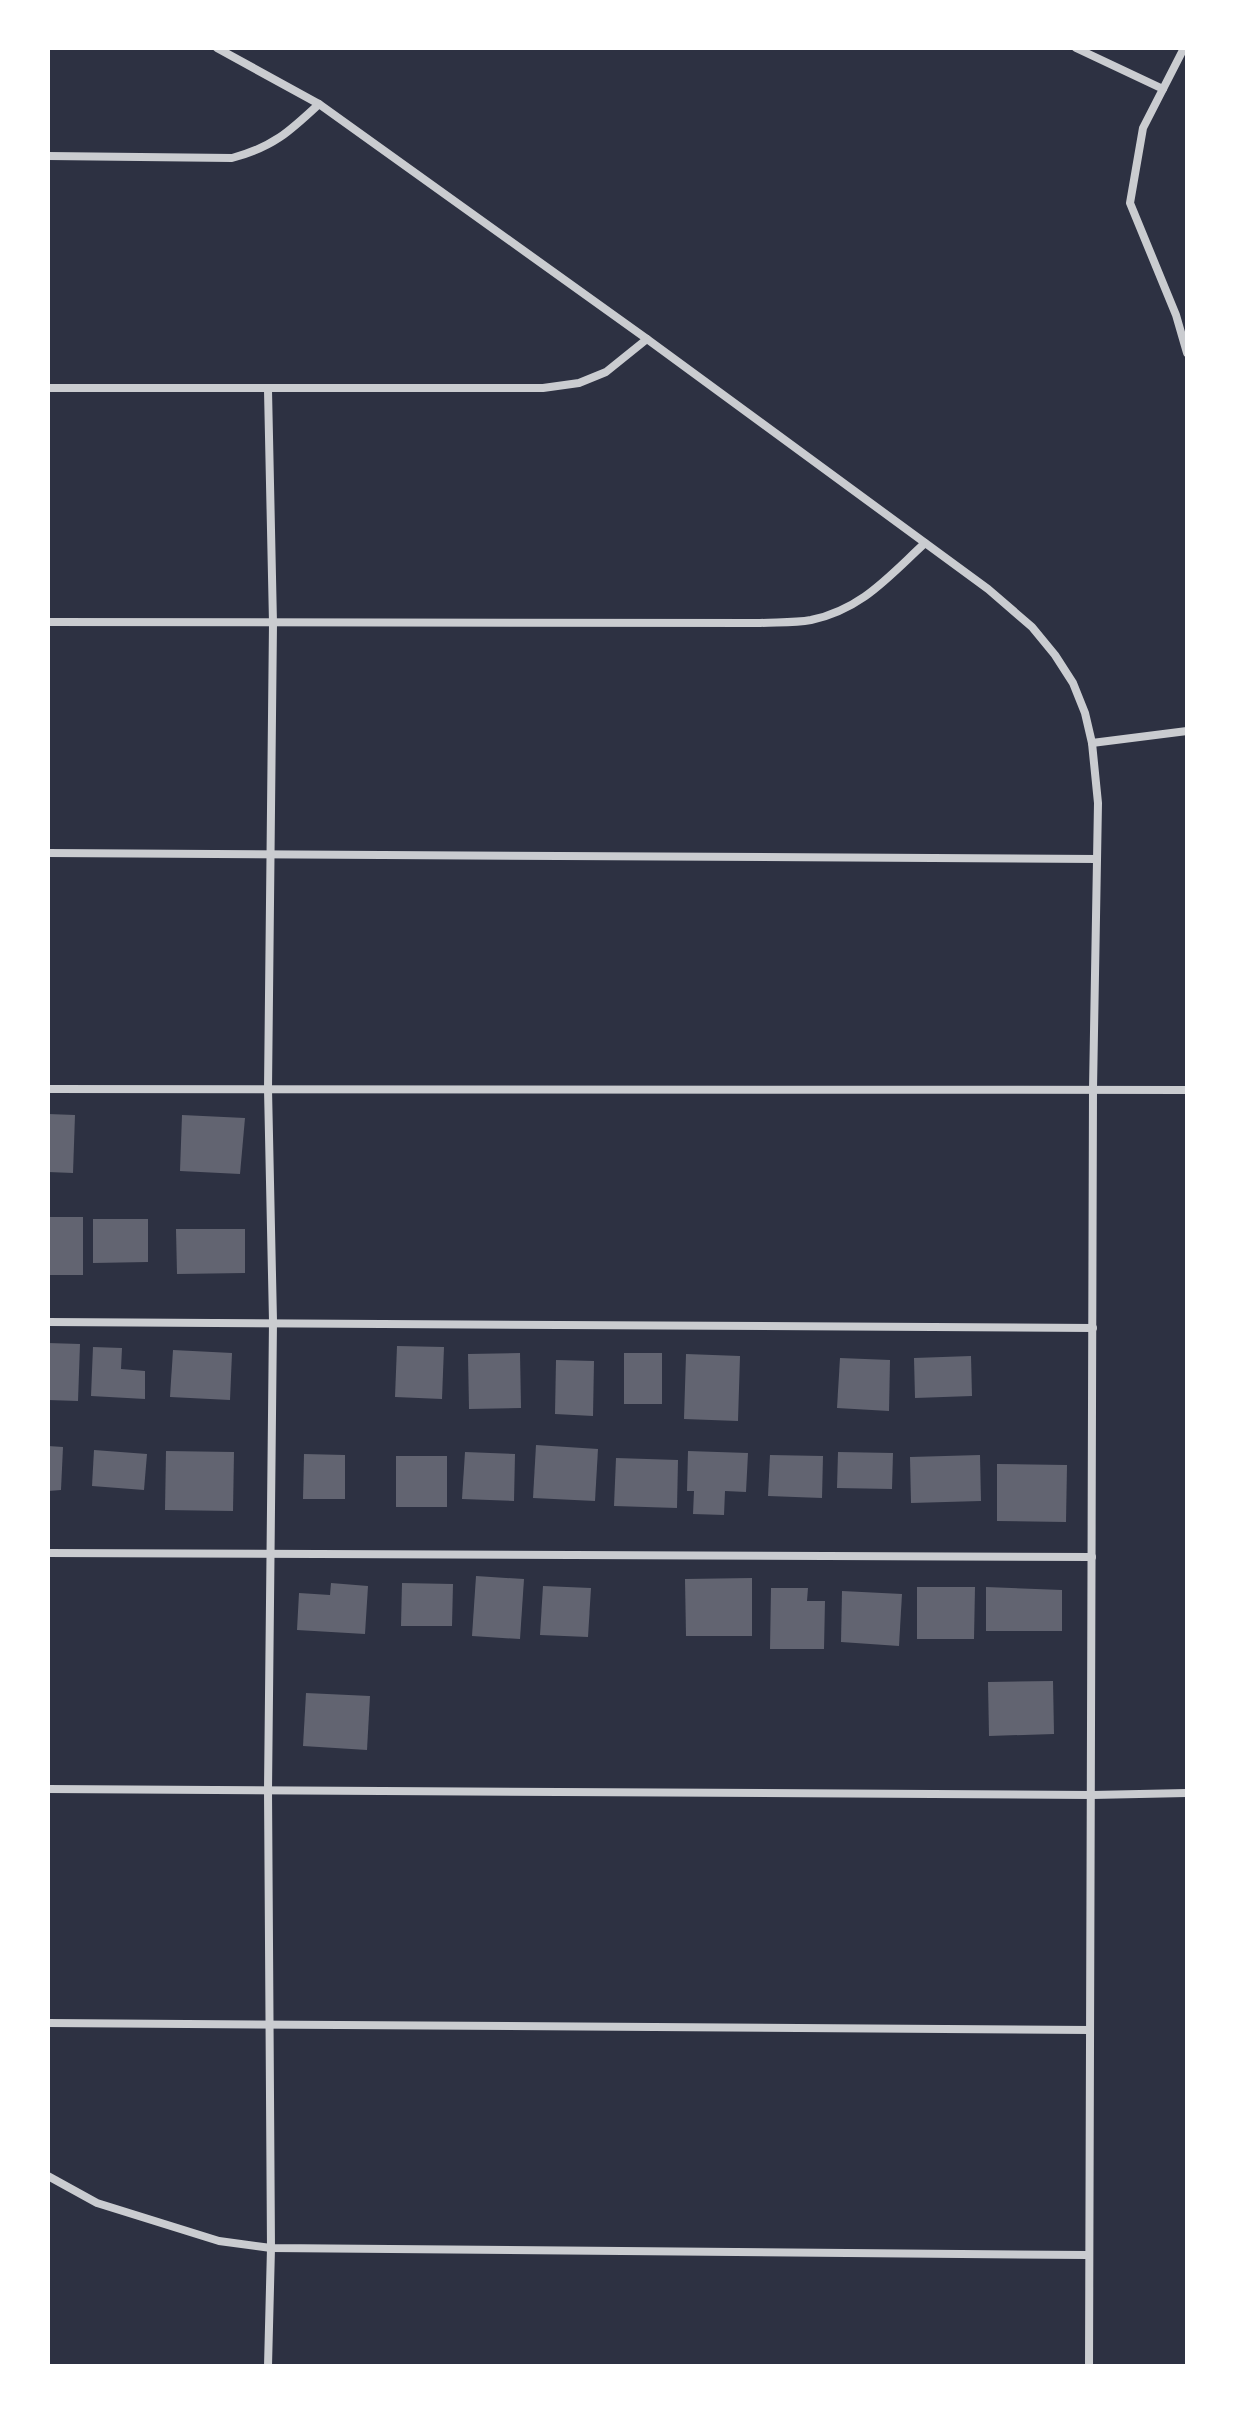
<svg xmlns="http://www.w3.org/2000/svg" width="1235" height="2414" font-family="Raleway,sans-serif">
	<rect width="100%" height="100%" fill="#2d3142"/>
	<g fill="#626471">
		<polygon points="48,1114 75,1115 73,1173 48,1172"/>
		<polygon points="182,1115 245,1118 240,1174 180,1171"/>
		<rect x="48" y="1217" width="35" height="58"/>
		<polygon points="93,1219 148,1219 148,1262 93,1263"/>
		<polygon points="176,1229 245,1229 245,1273 177,1274"/>
		<polygon points="48,1343 80,1344 78,1401 48,1400"/>
		<polygon points="397,1346 444,1347 442,1399 395,1397"/>
		<polygon points="93,1347 122,1348 121,1369 145,1371 145,1399 91,1396"/>
		<polygon points="173,1350 232,1353 230,1400 170,1397"/>
		<polygon points="520,1353 521,1408 469,1409 468,1354"/>
		<rect x="624" y="1353" width="38" height="51"/>
		<polygon points="686,1354 740,1356 738,1421 684,1419"/>
		<polygon points="971,1356 972,1396 915,1398 914,1358"/>
		<polygon points="840,1358 890,1360 889,1411 837,1408"/>
		<polygon points="556,1360 594,1361 593,1416 555,1414"/>
		<polygon points="536,1445 598,1449 595,1501 533,1498"/>
		<polygon points="48,1446 63,1447 61,1490 48,1491"/>
		<polygon points="94,1450 147,1454 144,1490 92,1486"/>
		<polygon points="166,1451 234,1452 233,1511 165,1510"/>
		<polygon points="688,1451 748,1453 746,1492 725,1491 724,1515 693,1514 694,1491 687,1491"/>
		<polygon points="465,1452 515,1454 514,1501 462,1499"/>
		<polygon points="838,1452 893,1453 892,1489 837,1488"/>
		<polygon points="304,1454 345,1455 345,1499 303,1499"/>
		<polygon points="770,1455 823,1456 822,1498 768,1496"/>
		<polygon points="980,1455 981,1501 911,1503 910,1457"/>
		<rect x="396" y="1456" width="51" height="51"/>
		<polygon points="616,1458 678,1460 677,1508 614,1506"/>
		<polygon points="997,1464 1067,1465 1066,1522 997,1521"/>
		<polygon points="476,1576 524,1579 520,1639 472,1636"/>
		<polygon points="752,1578 752,1636 686,1636 685,1579"/>
		<polygon points="331,1583 368,1586 365,1634 297,1630 299,1593 330,1595"/>
		<polygon points="402,1583 453,1584 452,1626 401,1626"/>
		<polygon points="543,1586 591,1588 588,1637 540,1635"/>
		<polygon points="917,1587 975,1587 974,1639 917,1639"/>
		<polygon points="986,1587 1062,1590 1062,1631 986,1631"/>
		<polygon points="771,1588 808,1588 807,1601 825,1601 824,1649 770,1649"/>
		<polygon points="842,1591 902,1594 899,1646 841,1642"/>
		<polygon points="1053,1681 1054,1734 989,1736 988,1682"/>
		<polygon points="306,1693 370,1696 367,1750 303,1746"/>
	</g>
	<g fill="none" stroke-linecap="round" stroke-linejoin="round">
		<g stroke="#caccd0" stroke-width="8">
			<polyline points="217,48 319,104 647,339 988,589 1032,627 1055,655 1073,683 1085,713 1092,743 1098,803 1093,1089 1089,2366"/>
			<polyline points="1076,48 1163,89"/>
			<polyline points="1184,48 1143,128 1130,203 1176,315 1187,353"/>
			<path d="M 48,156 L 232,158 C 273,147 289,132 319,104"/>
			<polyline points="48,388 543,388 579,383 606,372 647,339"/>
			<polyline points="268,390 273,623 268,1089 273,1321 268,1790 271,2248 268,2366"/>
			<path d="M 48,622 L 760,623 C 776,622 794,623 811,620 C 862,609 888,577 925,543"/>
			<polyline points="1092,743 1187,731"/>
			<polyline points="48,853 1097,859"/>
			<polyline points="48,1089 1187,1090"/>
			<polyline points="48,1322 1093,1328"/>
			<polyline points="48,1553 1092,1557"/>
			<polyline points="48,1789 1092,1795 1187,1793"/>
			<polyline points="48,2023 1090,2030"/>
			<polyline points="48,2176 97,2203 219,2241 271,2248 1088,2255"/>
		</g>
	</g>
	<rect width="1235" height="2414" fill="none" stroke="#ffffff" stroke-width="100"/>
</svg>
